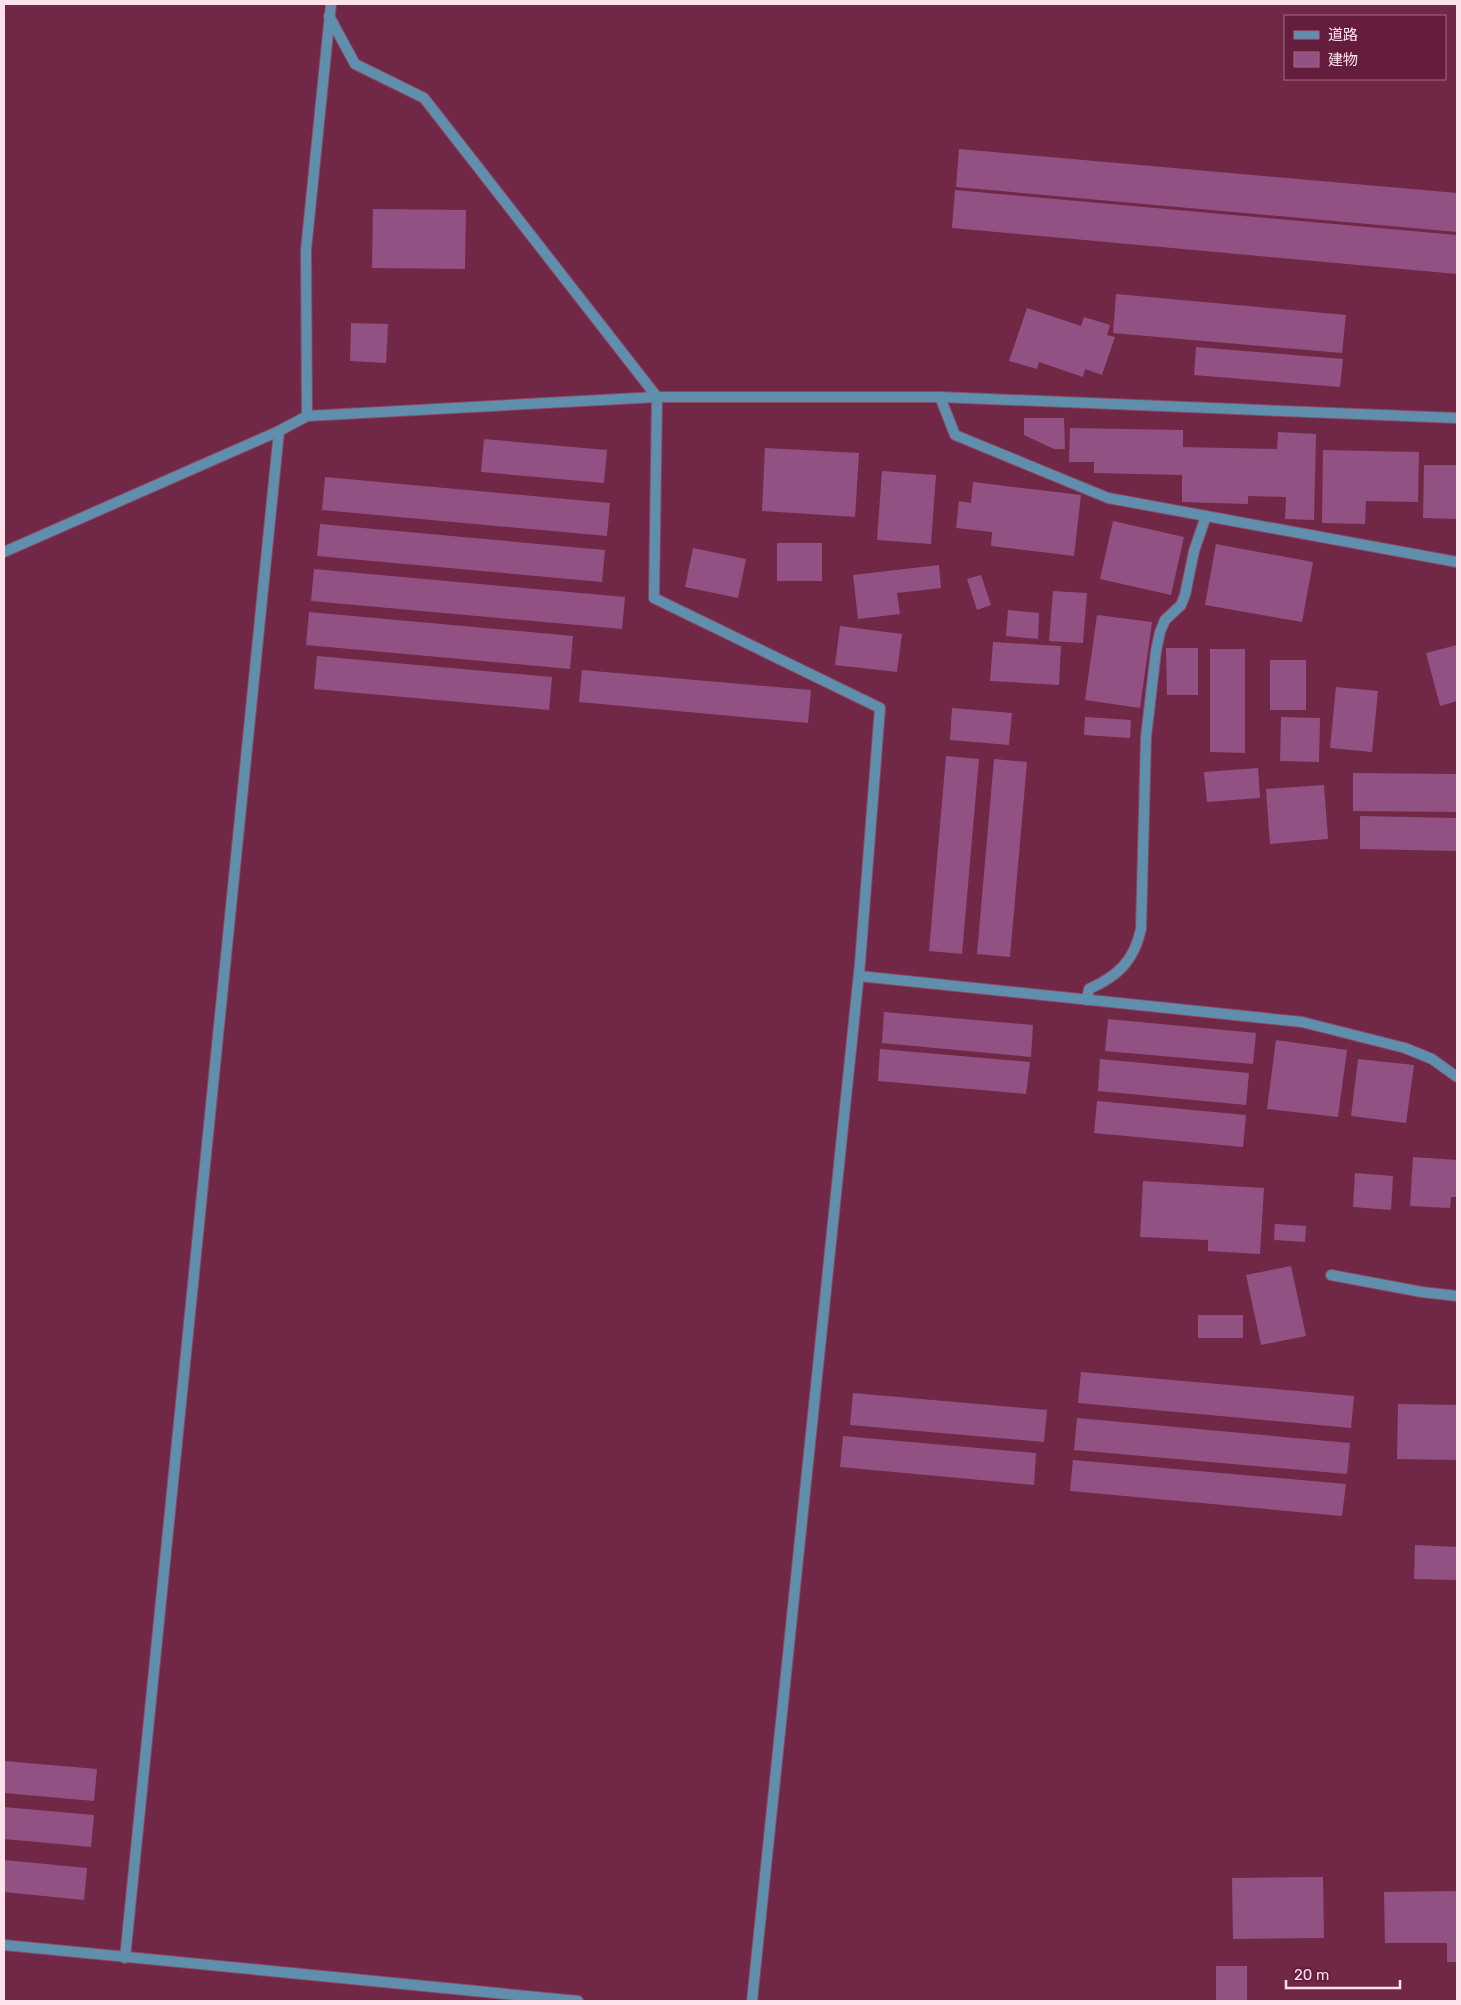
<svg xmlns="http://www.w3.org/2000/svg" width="1461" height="2005" font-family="Rubik,'Noto Sans JP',sans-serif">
	<rect width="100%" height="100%" fill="#712847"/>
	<g fill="#915182">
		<polygon points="959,149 1457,193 1457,232 956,187"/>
		<polygon points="955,190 1457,235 1457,274 952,228"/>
		<polygon points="373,209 466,210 465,269 372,268"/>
		<polygon points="1116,294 1346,315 1342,353 1113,333"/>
		<polygon points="1027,308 1081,326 1084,317 1110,325 1107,335 1115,337 1102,375 1085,369 1083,377 1039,362 1037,369 1009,361"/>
		<polygon points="351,323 388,324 386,363 350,361"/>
		<polygon points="1196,347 1343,359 1340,387 1194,375"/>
		<polygon points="1024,418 1064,418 1065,449 1054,449 1024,435"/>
		<polygon points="1070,428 1183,430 1183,447 1277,449 1278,432 1316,434 1314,520 1285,519 1286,497 1248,496 1248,504 1182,502 1182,475 1094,473 1094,462 1069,462"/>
		<polygon points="484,439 607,450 604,483 481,472"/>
		<polygon points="765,448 859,453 855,517 762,511"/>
		<polygon points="1323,450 1419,452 1418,502 1366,501 1365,524 1322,523"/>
		<polygon points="1424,465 1457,465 1457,519 1423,518"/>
		<polygon points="882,471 936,475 931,544 877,540"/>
		<polygon points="325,477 610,503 607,536 322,510"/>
		<polygon points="973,482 1081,495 1074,556 991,546 992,532 956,528 959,501 971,503"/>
		<polygon points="1113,521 1184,537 1171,595 1100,579"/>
		<polygon points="320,524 605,550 602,582 317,556"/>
		<rect x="777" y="543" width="45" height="38"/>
		<polygon points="1216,544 1313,562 1302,622 1205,605"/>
		<polygon points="693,548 746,559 738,598 685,587"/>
		<polygon points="939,565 941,588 897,593 900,614 858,619 853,575"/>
		<polygon points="314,569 625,597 622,629 311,601"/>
		<polygon points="981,575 991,605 977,610 967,579"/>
		<polygon points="1053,591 1087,593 1083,643 1049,641"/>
		<polygon points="1008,610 1039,613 1038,639 1006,636"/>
		<polygon points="309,612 573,636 570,669 306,645"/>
		<polygon points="1097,615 1152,622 1140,708 1085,700"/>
		<polygon points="840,626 902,634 897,672 835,665"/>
		<polygon points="993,642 1061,646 1059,685 990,681"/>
		<polygon points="1457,645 1457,701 1440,706 1426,653"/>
		<polygon points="1166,648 1198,648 1198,695 1167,695"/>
		<polygon points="1210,649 1245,649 1245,753 1210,752"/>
		<polygon points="317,656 552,677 549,710 314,689"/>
		<rect x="1270" y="660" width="36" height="50"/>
		<polygon points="582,670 811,690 808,723 579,702"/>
		<polygon points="1336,687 1378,691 1372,752 1330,748"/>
		<polygon points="952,708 1012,713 1009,745 950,740"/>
		<polygon points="1085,717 1131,720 1130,738 1084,735"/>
		<polygon points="1281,717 1320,718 1319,762 1280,761"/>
		<polygon points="946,756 979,759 962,954 929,951"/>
		<polygon points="994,759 1027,762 1010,957 977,954"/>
		<polygon points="1258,768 1260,798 1207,802 1204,772"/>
		<polygon points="1353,773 1457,774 1457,812 1353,811"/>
		<polygon points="1324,785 1328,839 1270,844 1266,789"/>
		<polygon points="1360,816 1457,818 1457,851 1360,849"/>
		<polygon points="884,1012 1033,1025 1031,1057 882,1043"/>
		<polygon points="1108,1019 1256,1033 1253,1064 1105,1051"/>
		<polygon points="1276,1040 1347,1050 1338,1117 1267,1109"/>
		<polygon points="880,1049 1030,1062 1026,1094 878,1081"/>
		<polygon points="1100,1059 1249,1073 1246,1105 1098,1091"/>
		<polygon points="1358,1059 1414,1065 1406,1123 1351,1116"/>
		<polygon points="1097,1101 1246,1115 1243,1147 1094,1133"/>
		<polygon points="1413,1157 1457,1160 1457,1197 1451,1197 1450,1208 1410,1206"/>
		<polygon points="1355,1173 1393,1176 1391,1210 1353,1207"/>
		<polygon points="1143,1181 1264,1188 1260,1254 1208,1251 1208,1240 1140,1237"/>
		<polygon points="1275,1224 1306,1226 1305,1242 1274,1240"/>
		<polygon points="1291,1266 1306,1336 1261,1345 1246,1275"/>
		<rect x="1198" y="1315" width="45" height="23"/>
		<polygon points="1081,1372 1354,1396 1351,1428 1078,1403"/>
		<polygon points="853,1393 1047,1410 1044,1442 850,1425"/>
		<polygon points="1398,1404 1457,1405 1457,1460 1397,1459"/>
		<polygon points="1077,1418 1350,1443 1347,1474 1074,1450"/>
		<polygon points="843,1436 1036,1453 1034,1485 840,1467"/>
		<polygon points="1073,1460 1346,1484 1342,1516 1070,1491"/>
		<polygon points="1415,1545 1457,1547 1457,1580 1414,1579"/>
		<polygon points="4,1761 97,1769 94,1801 4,1793"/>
		<polygon points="4,1807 94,1815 91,1847 4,1839"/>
		<polygon points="4,1860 87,1868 84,1900 4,1892"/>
		<polygon points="1323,1877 1324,1938 1233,1939 1232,1878"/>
		<polygon points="1457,1891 1457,1962 1447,1962 1447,1943 1385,1943 1384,1892"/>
		<rect x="1216" y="1966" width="31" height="35"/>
	</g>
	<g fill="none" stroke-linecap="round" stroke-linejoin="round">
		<defs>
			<path id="service" d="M 1087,1000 L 1089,989 C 1118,976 1134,961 1141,929 L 1146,737 L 1156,651 L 1160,632 L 1165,620 L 1181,605 L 1185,595 L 1194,551 L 1206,516"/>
			<g id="minor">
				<polyline points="329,16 355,64 424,98 657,397 654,598 880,708 860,963 752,2001"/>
				<polyline points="940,397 955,435 1108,498 1457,562"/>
				<polyline points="307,416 306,250 331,4"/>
				<polyline points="4,552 279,431 307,416 657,397 940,397 1457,418"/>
				<polyline points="859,976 1302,1022 1405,1048 1432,1059 1457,1077"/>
				<polyline points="1331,1275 1422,1292 1457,1296"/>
				<polyline points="125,1958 279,431"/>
			</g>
			<polyline id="tertiary" points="4,1945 578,2001"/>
		</defs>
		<use href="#service" stroke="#8a4965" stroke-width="12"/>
		<use href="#minor" stroke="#8a4965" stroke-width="12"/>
		<use href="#tertiary" stroke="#8a4965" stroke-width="12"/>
		<use href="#service" stroke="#608fad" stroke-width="10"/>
		<use href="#minor" stroke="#608fad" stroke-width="10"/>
		<use href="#tertiary" stroke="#608fad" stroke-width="10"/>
	</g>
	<rect width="1461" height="2005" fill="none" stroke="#fee2eb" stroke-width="10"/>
	<rect x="1284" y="15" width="162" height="65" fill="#641d3d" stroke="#a26c83"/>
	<rect x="1294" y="31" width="25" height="8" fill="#608fad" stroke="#a26c83"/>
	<text x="1328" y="40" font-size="15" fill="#fee2eb">道路</text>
	<rect x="1294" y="52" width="25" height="15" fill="#915182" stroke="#a26c83"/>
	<text x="1328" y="65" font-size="15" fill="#fee2eb">建物</text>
	<path d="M1286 1980v8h114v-8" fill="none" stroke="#fee2eb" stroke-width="2.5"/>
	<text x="1294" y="1980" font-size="15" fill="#fee2eb" stroke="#641d3d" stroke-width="4" paint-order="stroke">20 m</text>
</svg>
